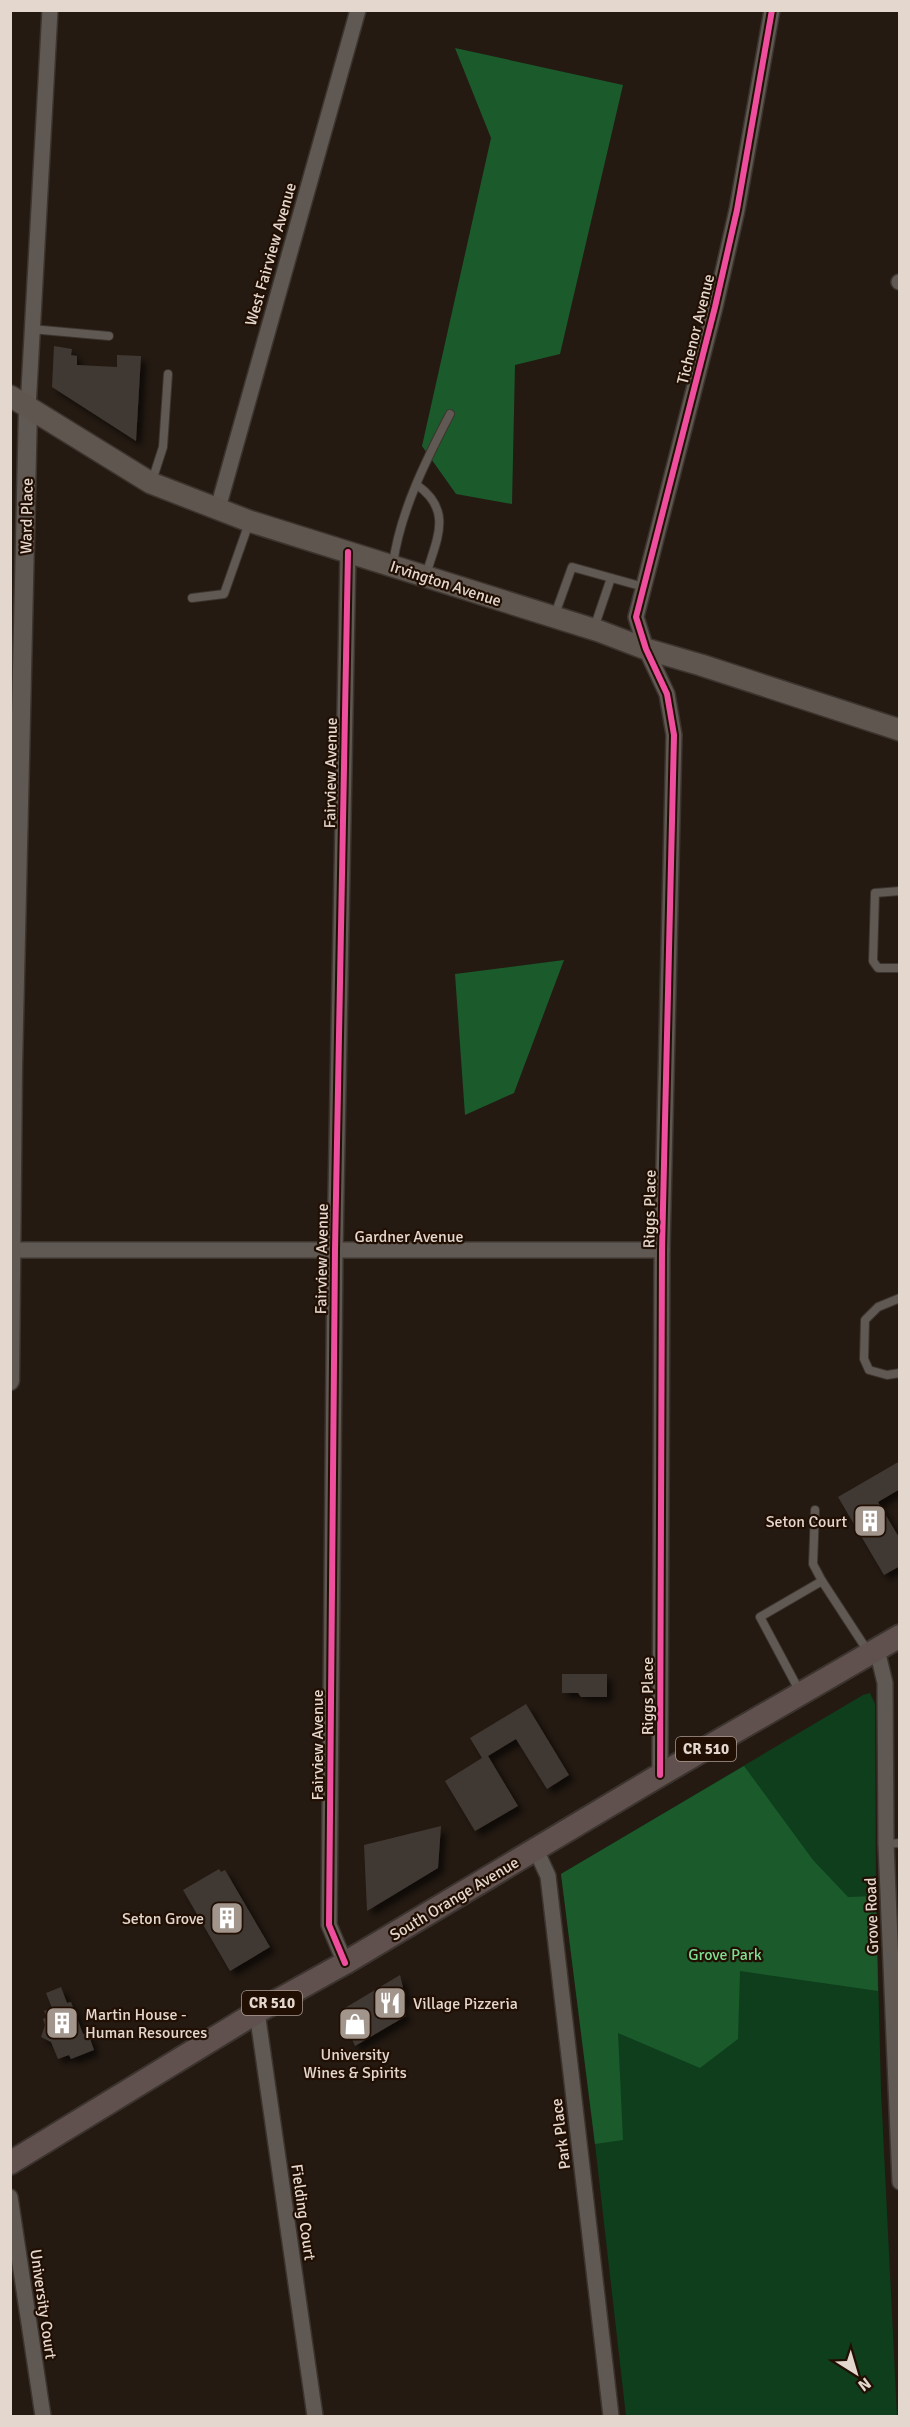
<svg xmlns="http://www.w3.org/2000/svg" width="910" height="2427" font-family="Signika,sans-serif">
	<defs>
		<filter id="shadow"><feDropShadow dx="5.5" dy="5.5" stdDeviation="3" flood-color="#0009"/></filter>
	</defs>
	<rect width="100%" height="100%" fill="#241a12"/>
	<polygon fill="#0e3e1c" points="870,1693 875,1704 876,1896 881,2091 897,2416 626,2416 595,2144 561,1874 863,1695"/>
	<g fill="#1b5a2b">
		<polygon points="455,48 623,85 560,354 515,365 512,504 456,494 422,446 491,138"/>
		<polygon points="564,960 514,1093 465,1115 455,974"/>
		<polygon points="744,1766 813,1860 848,1897 876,1896 878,1991 740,1971 738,2039 700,2068 618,2033 623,2140 595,2144 561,1874"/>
	</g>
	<g fill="#413832" filter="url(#shadow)">
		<polygon points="54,346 72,349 71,355 77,356 77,365 117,367 117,355 141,356 136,441 52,387"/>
		<polygon points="900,1461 900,1489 878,1502 900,1539 900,1566 884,1575 838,1497"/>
		<polygon points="562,1674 607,1674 607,1697 581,1697 578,1693 562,1693"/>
		<polygon points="526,1704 569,1775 547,1789 516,1739 488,1756 518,1806 475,1831 445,1781 482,1758 470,1738"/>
		<polygon points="441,1826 438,1868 367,1911 364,1845"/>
		<polygon points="219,1869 221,1872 225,1870 270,1947 230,1971 183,1890"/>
		<polygon points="400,1975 406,2000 399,2004 406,2016 355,2046 340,2011"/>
		<polygon points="61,1987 67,2003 71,2002 83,2034 88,2033 94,2050 71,2059 69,2055 58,2059 51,2042 41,2037 45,2025 43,2019 47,2017 44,2011 52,2008 46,1993"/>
	</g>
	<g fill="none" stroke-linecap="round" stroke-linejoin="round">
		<defs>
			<g id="service">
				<polyline points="31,329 109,336"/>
				<polyline points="152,481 163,447 168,374"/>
				<path d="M 417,485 C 454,511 436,540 426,575"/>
				<path d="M 393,564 C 400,512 426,460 450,414"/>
				<polyline points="192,598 224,594 249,523"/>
				<polyline points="554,617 572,567 644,587"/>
				<polyline points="594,628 611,578"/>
				<polyline points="900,891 875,893 873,961 878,968 900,968"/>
				<polyline points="900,1298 878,1307 865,1320 864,1359 869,1370 887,1375 900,1373"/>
				<polyline points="815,1510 813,1564 822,1581"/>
				<polyline points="800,1692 760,1617 822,1581 869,1653"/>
				<polyline points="886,1844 900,1843"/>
			</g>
			<g id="minor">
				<polyline points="899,282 900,282"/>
				<polyline points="28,408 50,10"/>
				<polyline points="218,508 358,10"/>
				<polyline points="10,1250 662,1250"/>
				<polyline points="877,1650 885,1683 886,1844 900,2182"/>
				<polyline points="660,1775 662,1250 674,735 667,694 646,649 636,617 715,307 737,210 772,10"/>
				<polyline points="536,1850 548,1876 611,2416"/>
				<polyline points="345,1963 329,1925 335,1250 348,552"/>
				<polyline points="257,2012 315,2416"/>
				<polyline points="10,2197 43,2416"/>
			</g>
			<polyline id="tertiary" points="10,1381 13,1067 28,408"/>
			<polyline id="secondary" points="10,396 151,483 249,521 599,631 646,649 701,665 900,730"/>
			<polyline id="primary" points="10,2163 257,2012 345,1963 660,1775 900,1636"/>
		</defs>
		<use href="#service" stroke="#3c342e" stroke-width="10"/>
		<use href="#minor" stroke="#3c342e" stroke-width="18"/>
		<use href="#tertiary" stroke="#3c342e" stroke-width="21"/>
		<use href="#secondary" stroke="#3c342e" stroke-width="24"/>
		<use href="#primary" stroke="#3c342e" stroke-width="26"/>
		<use href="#service" stroke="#605852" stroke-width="8"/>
		<use href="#minor" stroke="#605852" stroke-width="15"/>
		<use href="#tertiary" stroke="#605852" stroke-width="18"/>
		<use href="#secondary" stroke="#605650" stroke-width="21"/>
		<use href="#primary" stroke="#60514e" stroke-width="22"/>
		<defs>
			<g id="cycleway">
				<polyline points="660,1775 662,1250 674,735 667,694 646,649 636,617 715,307 737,210 772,10"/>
				<polyline points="345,1963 329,1925 335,1250 348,552"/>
			</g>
		</defs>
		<use href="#cycleway" stroke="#210f03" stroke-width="10"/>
		<use href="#cycleway" stroke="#ef4d9e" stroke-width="6"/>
	</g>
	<defs>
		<symbol id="building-square" viewBox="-11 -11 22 22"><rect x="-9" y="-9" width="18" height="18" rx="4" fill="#a1958c" stroke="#210f03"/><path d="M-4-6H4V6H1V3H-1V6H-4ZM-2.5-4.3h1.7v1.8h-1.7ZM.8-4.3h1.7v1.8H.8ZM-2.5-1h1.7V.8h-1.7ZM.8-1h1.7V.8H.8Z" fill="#fff"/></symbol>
		<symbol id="restaurant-square" viewBox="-11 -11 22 22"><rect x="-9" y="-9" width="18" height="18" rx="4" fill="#a1958c" stroke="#210f03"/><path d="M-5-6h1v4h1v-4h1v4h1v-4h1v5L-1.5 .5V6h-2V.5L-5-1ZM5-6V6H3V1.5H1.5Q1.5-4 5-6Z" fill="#fff"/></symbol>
		<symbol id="shop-square" viewBox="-11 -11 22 22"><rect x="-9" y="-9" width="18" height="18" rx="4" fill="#a1958c" stroke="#210f03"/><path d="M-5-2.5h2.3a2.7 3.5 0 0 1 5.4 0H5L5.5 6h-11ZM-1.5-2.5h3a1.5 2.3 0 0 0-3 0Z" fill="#fff"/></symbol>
	</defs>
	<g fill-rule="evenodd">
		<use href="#building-square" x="851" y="1502" width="38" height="38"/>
		<use href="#building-square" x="208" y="1899" width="38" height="38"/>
		<use href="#restaurant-square" x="371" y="1984" width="38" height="38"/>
		<use href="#building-square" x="43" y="2004" width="38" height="38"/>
		<use href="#shop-square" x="336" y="2005" width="38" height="38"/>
	</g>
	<g text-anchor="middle" stroke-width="4.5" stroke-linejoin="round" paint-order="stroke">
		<g fill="#210f03" stroke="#aa9b91" stroke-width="1.5">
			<rect x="676" y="1737" width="60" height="24" rx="4.5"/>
			<rect x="242" y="1991" width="60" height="24" rx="4.5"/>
		</g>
		<g font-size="15" font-weight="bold" fill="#e4d7ce">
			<text x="706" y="1754">CR 510</text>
			<text x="272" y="2008">CR 510</text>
		</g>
		<g font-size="16" fill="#e4d7ce" stroke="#210f03">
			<text transform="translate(270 254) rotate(-74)" y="6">West Fairview Avenue</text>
			<text transform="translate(695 329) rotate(-76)" y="6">Tichenor Avenue</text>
			<text transform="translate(26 516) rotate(-89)" y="6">Ward Place</text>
			<text transform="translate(446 583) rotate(18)" y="6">Irvington Avenue</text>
			<text transform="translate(330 773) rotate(-89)" y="6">Fairview Avenue</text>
			<text transform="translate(649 1209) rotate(-89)" y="6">Riggs Place</text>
			<text x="409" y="1242">Gardner Avenue</text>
			<text transform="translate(321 1259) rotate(-89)" y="6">Fairview Avenue</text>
			<text transform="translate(647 1696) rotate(-90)" y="6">Riggs Place</text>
			<text transform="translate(317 1745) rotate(-90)" y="6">Fairview Avenue</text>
			<text transform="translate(454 1898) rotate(-31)" y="6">South Orange Avenue</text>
			<text transform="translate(871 1916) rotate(-92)" y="6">Grove Road</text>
			<text transform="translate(560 2134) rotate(-97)" y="6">Park Place</text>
			<text transform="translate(304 2212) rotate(82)" y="6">Fielding Court</text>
			<text transform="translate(44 2304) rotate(82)" y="6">University Court</text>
		</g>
		<g font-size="16" fill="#e4d7ce" stroke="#210f03" text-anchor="end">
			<text x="847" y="1527">Seton Court</text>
			<text x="204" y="1924">Seton Grove</text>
			<text x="413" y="2009" text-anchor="start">Village Pizzeria</text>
			<text x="85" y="2020" text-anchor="start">Martin House -<tspan x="85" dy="18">Human Resources</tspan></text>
			<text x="355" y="2060" text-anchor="middle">University<tspan x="355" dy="18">Wines &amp; Spirits</tspan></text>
		</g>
		<g font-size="16" fill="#7fde92" stroke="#210f03">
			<text x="725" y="1960">Grove Park</text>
		</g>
	</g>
	<rect width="910" height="2427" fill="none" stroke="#e4d7ce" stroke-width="24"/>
	<g transform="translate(856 2373) rotate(143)" stroke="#210f03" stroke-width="4.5" paint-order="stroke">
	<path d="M0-4.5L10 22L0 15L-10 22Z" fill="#e4d7ce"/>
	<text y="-9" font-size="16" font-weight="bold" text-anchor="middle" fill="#e4d7ce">N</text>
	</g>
</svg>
